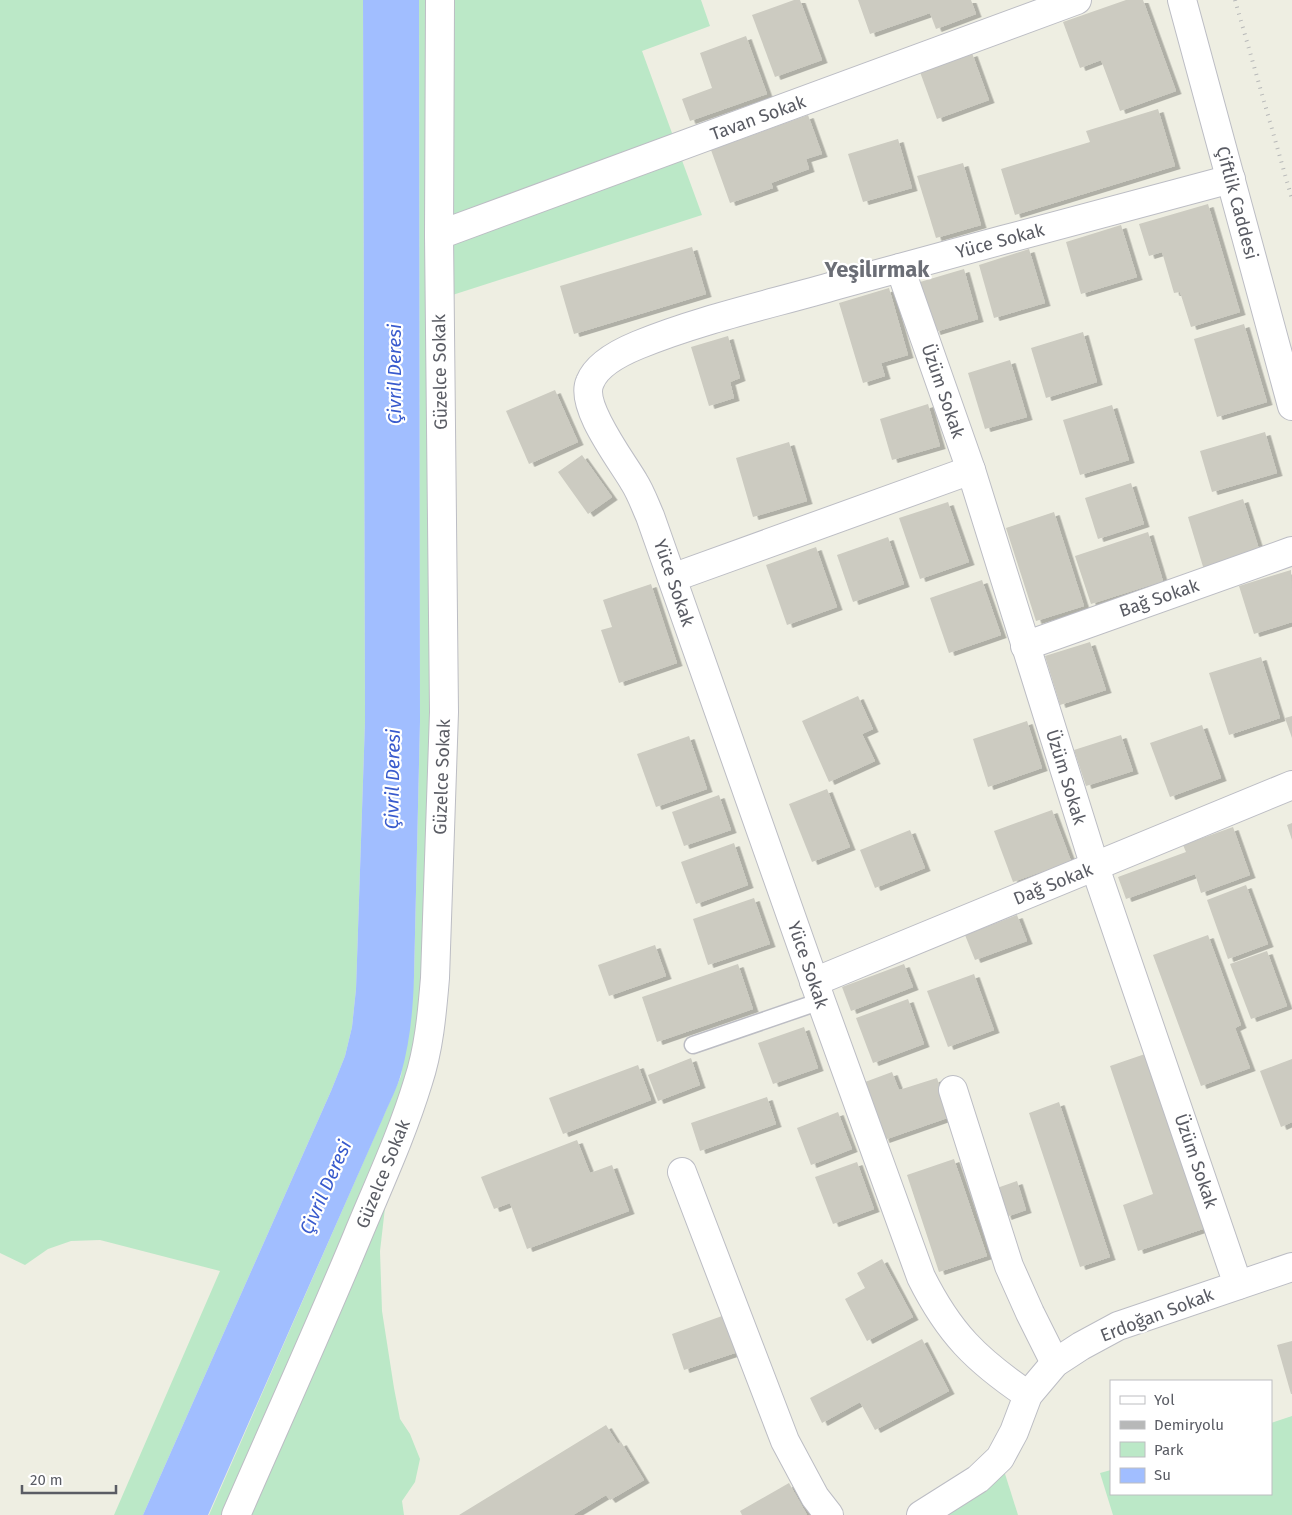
<svg xmlns="http://www.w3.org/2000/svg" width="1292" height="1515" font-family="'Fira Sans',sans-serif">
	<defs>
		<filter id="shadow"><feDropShadow dx="5.5" dy="3" stdDeviation="0" flood-color="#0004"/></filter>
	</defs>
	<rect width="100%" height="100%" fill="#eeeee2"/>
	<g fill="#bbe8c7">
		<polygon points="0,0 363,0 365,721 356,989 352,1027 345,1056 331,1091 143,1515 114,1515 220,1271 100,1240 71,1241 48,1249 25,1265 0,1253"/>
		<polygon points="419,0 701,0 710,26 642,51 702,215 440,299 435,978 391,1156 380,1251 382,1311 394,1388 400,1419 410,1434 420,1459 415,1482 402,1501 404,1515 209,1515 401,1076 414,977 420,722"/>
		<polygon points="1292,1416 1292,1515 1113,1515 1100,1473 1111,1470 1111,1494 1271,1494 1271,1423"/>
		<polygon points="1000,1458 1018,1515 921,1515"/>
	</g>
	<path fill="#a1beff" d="M 363,0 L 419,0 L 420,722 L 414,977 C 413,1010 410,1042 401,1074 C 397,1089 389,1103 383,1118 L 208,1515 L 143,1515 L 331,1091 L 345,1056 L 352,1027 L 356,989 L 365,721 Z"/>
	<g fill="#cccbc1" filter="url(#shadow)">
		<polygon points="794,0 800,0 822,60 775,77 752,15"/>
		<polygon points="858,0 971,0 976,14 936,29 930,13 870,34"/>
		<polygon points="1126,0 1143,0 1176,91 1120,111 1101,60 1080,68 1063,22"/>
		<polygon points="746,36 767,94 690,121 682,99 712,88 700,53"/>
		<polygon points="972,53 989,100 937,119 920,72"/>
		<polygon points="1158,109 1175,166 1015,215 1001,169 1090,142 1086,131"/>
		<polygon points="808,115 822,154 806,159 809,169 771,183 773,188 730,203 711,150"/>
		<polygon points="898,139 912,188 863,202 848,154"/>
		<polygon points="963,163 981,225 936,238 917,176"/>
		<polygon points="1208,204 1240,312 1191,327 1180,292 1174,293 1162,252 1149,256 1139,224"/>
		<polygon points="1121,225 1137,277 1081,294 1066,242"/>
		<polygon points="692,247 706,294 574,334 560,286"/>
		<polygon points="1029,249 1045,303 994,318 979,265"/>
		<polygon points="964,269 978,319 935,332 920,282"/>
		<polygon points="889,288 908,355 881,363 885,376 863,383 839,303"/>
		<polygon points="1244,324 1267,402 1217,417 1194,339"/>
		<polygon points="1083,332 1097,382 1046,398 1031,348"/>
		<polygon points="728,336 740,378 730,382 734,398 709,406 691,347"/>
		<polygon points="1010,360 1027,417 985,429 968,373"/>
		<polygon points="555,390 578,442 529,464 506,411"/>
		<polygon points="928,404 940,446 892,460 880,419"/>
		<polygon points="1112,405 1129,460 1080,475 1063,420"/>
		<polygon points="1265,432 1277,473 1212,492 1200,451"/>
		<polygon points="789,442 807,501 753,517 736,458"/>
		<polygon points="582,455 612,497 588,514 558,472"/>
		<polygon points="1131,483 1144,524 1098,539 1085,498"/>
		<polygon points="1243,499 1260,552 1204,570 1188,517"/>
		<polygon points="948,502 969,562 920,579 899,518"/>
		<polygon points="1054,512 1084,606 1036,621 1006,528"/>
		<polygon points="1148,532 1163,581 1091,604 1075,556"/>
		<polygon points="888,537 904,584 853,602 837,555"/>
		<polygon points="816,547 837,607 787,625 766,565"/>
		<polygon points="1291,570 1292,622 1254,634 1239,586"/>
		<polygon points="982,580 1001,635 949,653 930,598"/>
		<polygon points="651,584 677,663 619,683 601,630 612,627 603,600"/>
		<polygon points="1090,642 1106,690 1060,705 1045,656"/>
		<polygon points="1261,657 1280,718 1229,735 1209,673"/>
		<polygon points="858,696 873,729 862,734 875,761 829,782 802,721"/>
		<polygon points="1292,716 1292,738 1285,718"/>
		<polygon points="1027,721 1042,768 988,787 973,739"/>
		<polygon points="1202,725 1221,778 1170,797 1150,743"/>
		<polygon points="1121,735 1133,771 1086,786 1074,750"/>
		<polygon points="689,736 707,789 656,807 637,754"/>
		<polygon points="827,789 850,847 812,862 789,804"/>
		<polygon points="719,795 731,830 684,846 672,812"/>
		<polygon points="1052,810 1071,861 1013,882 994,831"/>
		<polygon points="1292,823 1292,840 1287,825"/>
		<polygon points="1233,827 1250,875 1201,893 1195,874 1126,899 1118,877 1186,852 1183,845"/>
		<polygon points="910,830 925,868 875,888 860,850"/>
		<polygon points="734,843 748,885 696,904 681,862"/>
		<polygon points="1246,885 1268,944 1228,959 1207,900"/>
		<polygon points="754,898 770,944 708,965 693,919"/>
		<polygon points="1017,915 1027,941 975,960 965,935"/>
		<polygon points="1208,935 1241,1025 1235,1028 1250,1068 1201,1086 1153,955"/>
		<polygon points="655,945 666,976 609,996 598,965"/>
		<polygon points="1267,951 1287,1006 1251,1019 1230,964"/>
		<polygon points="738,964 753,1009 657,1042 642,997"/>
		<polygon points="904,964 913,987 851,1011 842,987"/>
		<polygon points="974,974 994,1030 948,1047 927,991"/>
		<polygon points="908,999 924,1044 873,1063 856,1018"/>
		<polygon points="804,1027 818,1068 773,1084 758,1043"/>
		<polygon points="1145,1054 1203,1229 1138,1251 1123,1205 1153,1194 1110,1066"/>
		<polygon points="691,1058 700,1085 658,1101 648,1075"/>
		<polygon points="1292,1059 1292,1122 1281,1127 1260,1071"/>
		<polygon points="638,1065 651,1100 563,1134 549,1098"/>
		<polygon points="892,1072 899,1090 937,1078 950,1117 884,1140 865,1082"/>
		<polygon points="767,1097 776,1124 700,1151 691,1123"/>
		<polygon points="1059,1102 1110,1257 1080,1267 1029,1113"/>
		<polygon points="838,1112 852,1149 811,1165 797,1128"/>
		<polygon points="577,1140 590,1173 612,1165 629,1211 527,1249 510,1203 494,1209 481,1177"/>
		<polygon points="954,1159 987,1256 939,1272 907,1175"/>
		<polygon points="857,1162 874,1209 833,1224 815,1177"/>
		<polygon points="1017,1181 1026,1210 1006,1217 997,1188"/>
		<polygon points="882,1259 913,1317 867,1341 845,1299 865,1288 857,1273"/>
		<polygon points="722,1316 735,1353 684,1370 672,1334"/>
		<polygon points="922,1339 949,1391 875,1430 860,1402 822,1423 810,1398"/>
		<polygon points="1292,1341 1292,1394 1291,1394 1277,1345"/>
		<polygon points="606,1425 618,1444 621,1442 644,1480 610,1500 606,1495 573,1515 459,1515"/>
		<polygon points="789,1483 807,1515 742,1515 740,1511"/>
	</g>
	<g fill="none" stroke-linecap="round" stroke-linejoin="round">
		<defs>
			<polyline id="lane" points="693,1045 821,1001"/>
			<g id="street">
				<polyline points="1182,0 1292,406"/>
				<polyline points="439,235 1077,0"/>
				<polyline points="900,268 971,470 1095,867 1238,1285"/>
				<polyline points="672,578 971,470"/>
				<polyline points="1025,646 1292,551"/>
				<polyline points="814,982 1292,785"/>
				<polyline points="953,1090 1009,1266 1030,1313 1055,1363"/>
				<polyline points="682,1172 785,1441 815,1497 829,1515"/>
				<path d="M 1028,1395 C 976,1360 949,1333 921,1277 L 821,1001 L 650,516 C 645,505 641,493 634,482 C 622,461 579,406 590,382 C 597,364 621,352 638,345 C 701,319 772,304 837,285 C 968,249 1100,214 1231,179"/>
				<path d="M 236,1515 C 276,1423 318,1331 357,1237 C 378,1186 402,1135 418,1082 C 429,1049 432,1013 435,978 L 444,712 L 439,235 L 440,0"/>
				<polyline points="921,1515 978,1479 1000,1458 1014,1432 1028,1395 1055,1363 1081,1346 1118,1326 1292,1267"/>
			</g>
		</defs>
		<use href="#lane" stroke="#bcbdc4" stroke-width="19"/>
		<use href="#street" stroke="#bcbdc4" stroke-width="30"/>
		<use href="#lane" stroke="#fff" stroke-width="16"/>
		<use href="#street" stroke="#fff" stroke-width="28"/>
		<polyline stroke="#b7b8b8" stroke-width="4" stroke-dasharray="1 6" stroke-linecap="butt" points="1235,0 1292,199"/>
	</g>
	<g text-anchor="middle" stroke-width="4.5" stroke-linejoin="round" paint-order="stroke">
		<g font-size="18" fill="#5a5c64" stroke="#fff">
			<text transform="translate(758 118) rotate(-20)" y="6">Tavan Sokak</text>
			<text transform="translate(1237 203) rotate(75)" y="6">Çiftlik Caddesi</text>
			<text transform="translate(1000 241) rotate(-15)" y="6">Yüce Sokak</text>
			<text transform="translate(440 372) rotate(-91)" y="6">Güzelce Sokak</text>
			<text transform="translate(943 391) rotate(71)" y="6">Üzüm Sokak</text>
			<text transform="translate(674 583) rotate(71)" y="6">Yüce Sokak</text>
			<text transform="translate(1159 598) rotate(-19)" y="6">Bağ Sokak</text>
			<text transform="translate(442 777) rotate(-88)" y="6">Güzelce Sokak</text>
			<text transform="translate(1066 777) rotate(73)" y="6">Üzüm Sokak</text>
			<text transform="translate(1053 884) rotate(-22)" y="6">Dağ Sokak</text>
			<text transform="translate(808 965) rotate(71)" y="6">Yüce Sokak</text>
			<text transform="translate(1196 1161) rotate(71)" y="6">Üzüm Sokak</text>
			<text transform="translate(383 1174) rotate(-68)" y="6">Güzelce Sokak</text>
			<text transform="translate(1157 1315) rotate(-21)" y="6">Erdoğan Sokak</text>
		</g>
		<g font-size="19" font-style="italic" fill="#395bcd" stroke="#fff">
			<text transform="translate(394 374) rotate(-90)" y="7">Çivril Deresi</text>
			<text transform="translate(392 779) rotate(-89)" y="7">Çivril Deresi</text>
			<text transform="translate(325 1187) rotate(-66)" y="7">Çivril Deresi</text>
		</g>
		<g font-size="22" font-weight="bold" fill="#6b6e76" stroke="#fff">
			<text x="877" y="277">Yeşilırmak</text>
		</g>
	</g>
	<rect x="1110" y="1380" width="162" height="115" fill="#ffffff" stroke="#bdbec1"/>
	<rect x="1120" y="1396" width="25" height="8" fill="#ffffff" stroke="#bdbec1"/>
	<text x="1154" y="1405" font-size="15" fill="#5a5c64">Yol</text>
	<rect x="1120" y="1421" width="25" height="8" fill="#b7b8b8" stroke="#bdbec1"/>
	<text x="1154" y="1430" font-size="15" fill="#5a5c64">Demiryolu</text>
	<rect x="1120" y="1442" width="25" height="15" fill="#bbe8c7" stroke="#bdbec1"/>
	<text x="1154" y="1455" font-size="15" fill="#5a5c64">Park</text>
	<rect x="1120" y="1468" width="25" height="15" fill="#a1beff" stroke="#bdbec1"/>
	<text x="1154" y="1480" font-size="15" fill="#5a5c64">Su</text>
	<path d="M22 1485v8h94v-8" fill="none" stroke="#5a5c64" stroke-width="2.5"/>
	<text x="30" y="1485" font-size="15" fill="#5a5c64" stroke="#ffffff" stroke-width="4" paint-order="stroke">20 m</text>
</svg>
